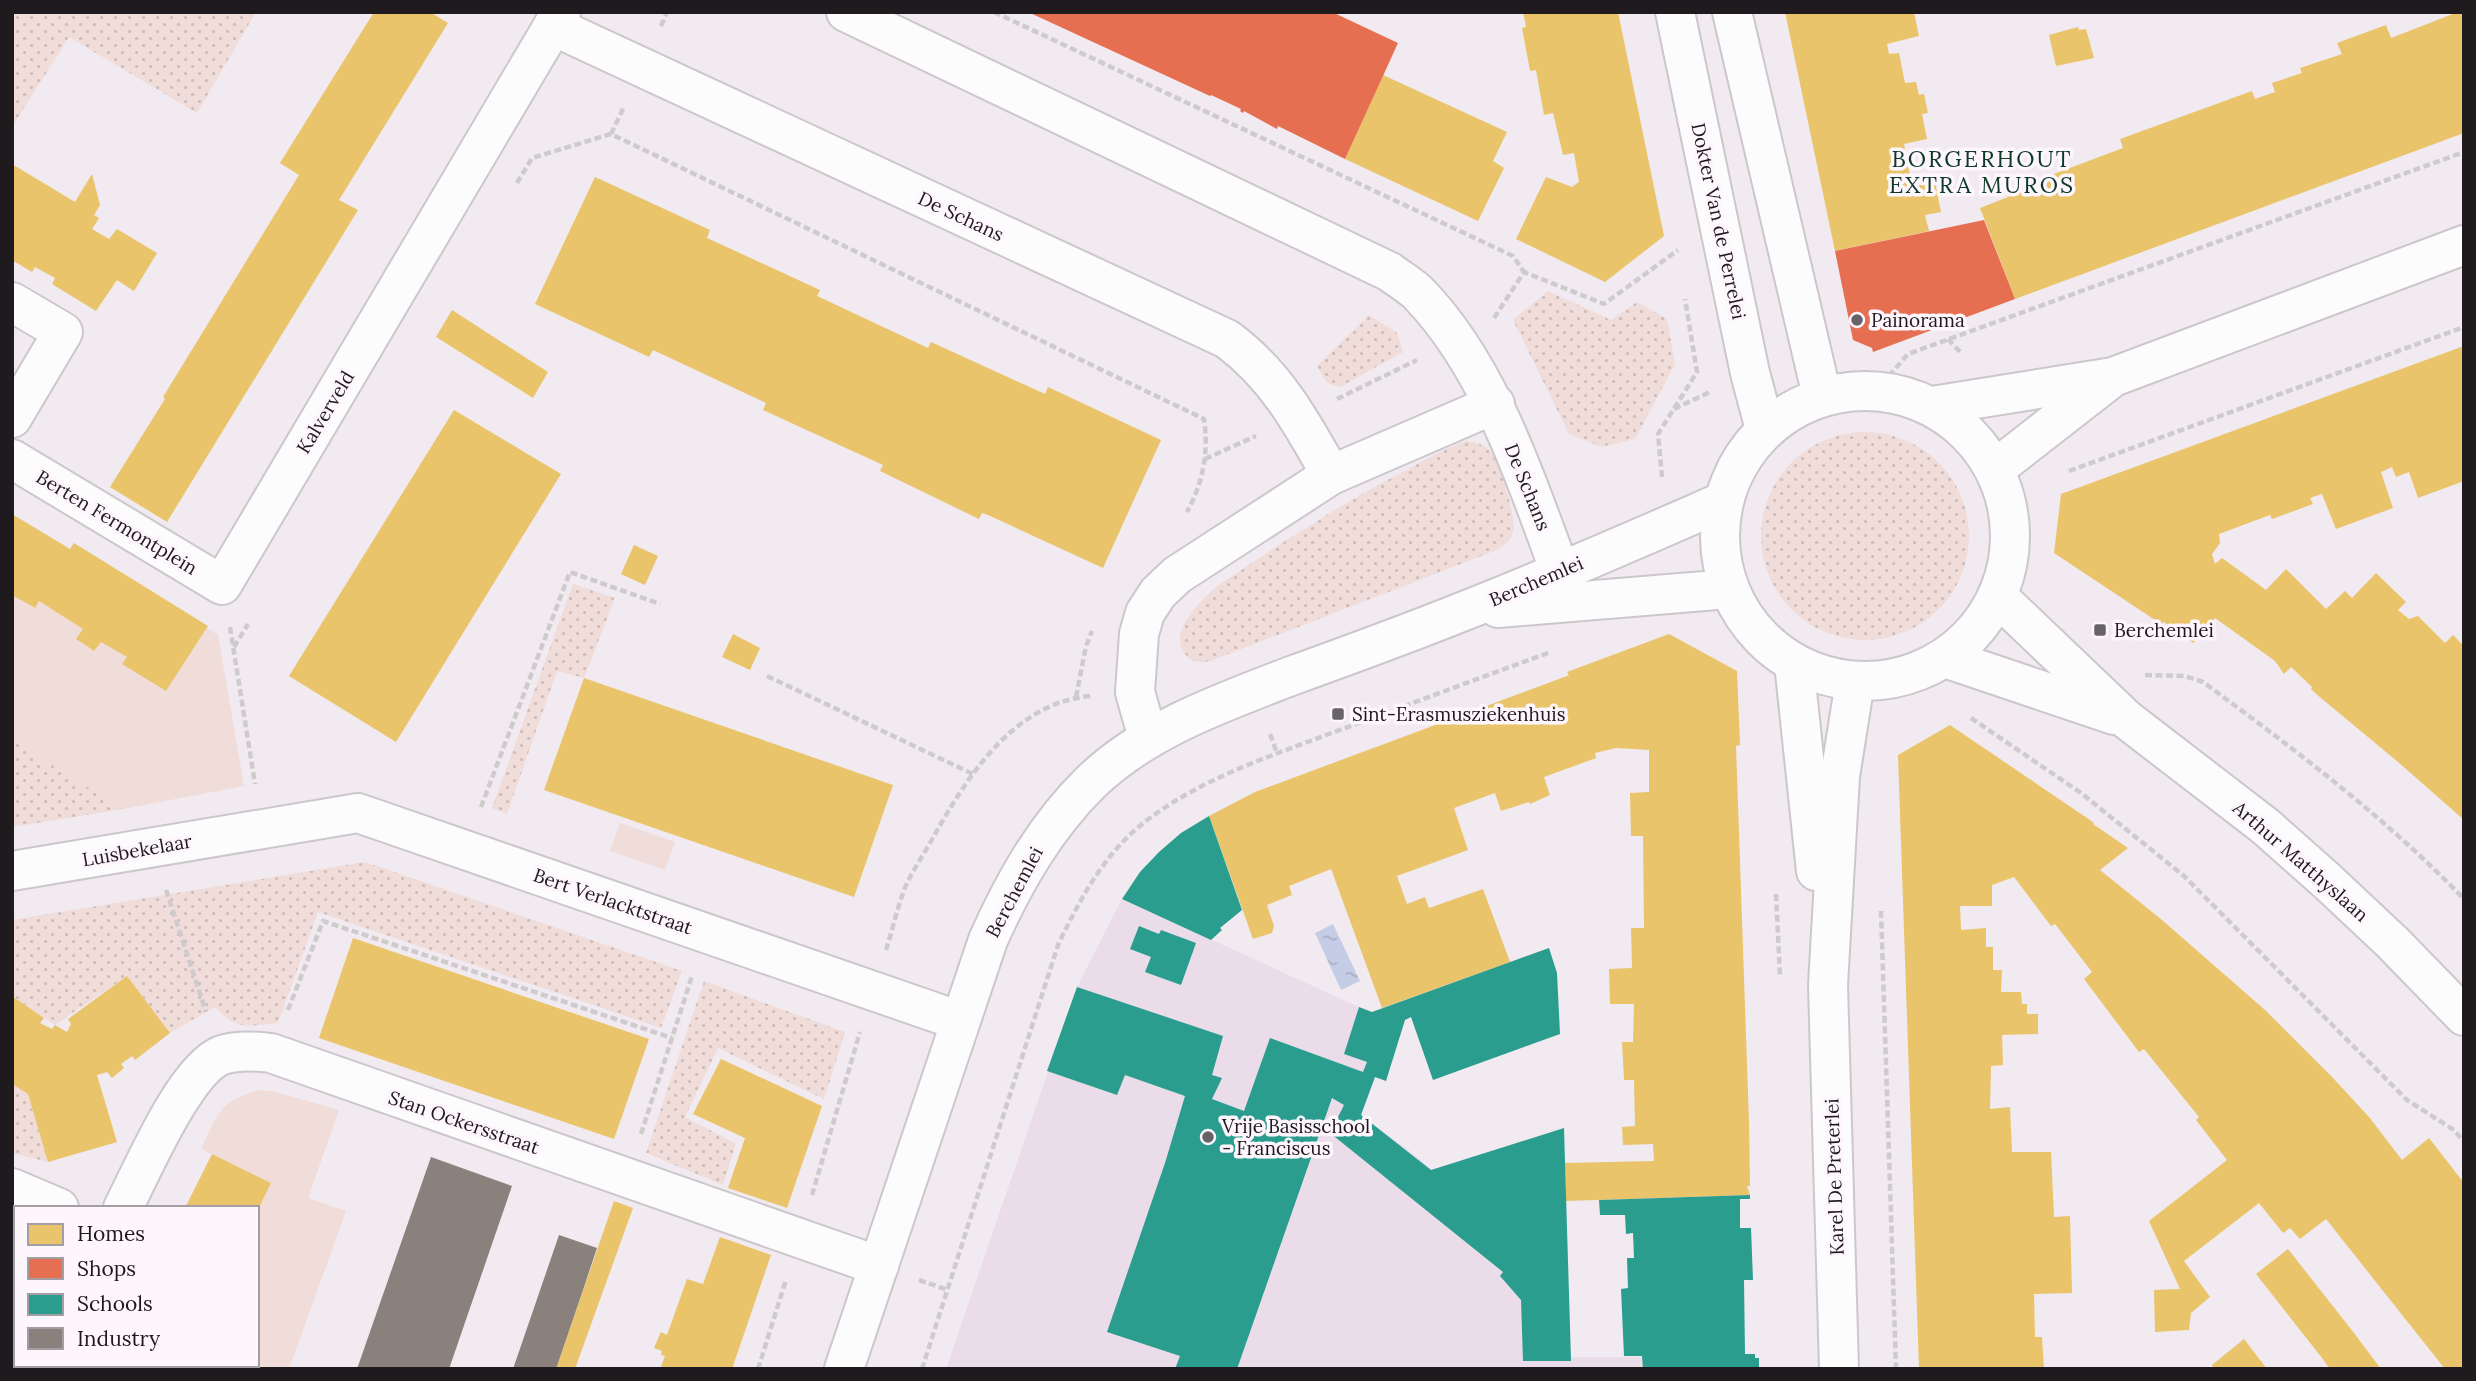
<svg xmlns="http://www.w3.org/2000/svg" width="2476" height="1381" font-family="Lora,serif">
	<defs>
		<pattern id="grass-dots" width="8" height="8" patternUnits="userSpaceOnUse" patternTransform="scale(1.75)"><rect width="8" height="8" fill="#f0dcd9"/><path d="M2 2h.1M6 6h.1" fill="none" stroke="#cdbcba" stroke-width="1.8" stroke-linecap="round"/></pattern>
		<pattern id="water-ripples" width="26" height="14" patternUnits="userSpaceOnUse" patternTransform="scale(1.75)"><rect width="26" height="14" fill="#c4cde5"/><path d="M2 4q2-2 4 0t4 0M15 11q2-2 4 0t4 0" fill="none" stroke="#a8afc4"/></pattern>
	</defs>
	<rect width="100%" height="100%" fill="#f1eaf0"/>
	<polygon fill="#eadce8" points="1122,899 1359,1007 1344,1054 1367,1062 1363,1072 1375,1077 1361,1115 1421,1160 1569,1299 1571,1357 1759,1358 1759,1369 1218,1369 1180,1356 1175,1369 946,1369 1077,987"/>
	<g fill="url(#grass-dots)">
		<polygon points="12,12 256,12 197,113 69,37 12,127"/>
		<polygon points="1548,291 1611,320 1637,302 1667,319 1675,364 1635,439 1601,447 1569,434 1513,320"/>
		<polygon points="1369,315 1397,333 1403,352 1340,387 1327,383 1317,366"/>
		<circle cx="1865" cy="536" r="104"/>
		<path d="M 1467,441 C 1476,443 1485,444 1491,452 C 1500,463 1517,519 1513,532 C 1510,542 1503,546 1494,551 L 1213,660 C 1203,663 1195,664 1187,656 C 1165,635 1200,601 1216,587 C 1276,547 1335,507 1399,474 C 1421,462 1443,449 1467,441 Z"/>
		<polygon points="573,584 615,598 584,678 557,671 507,814 492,808"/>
		<polygon points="12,740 123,809 12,827"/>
		<path d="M 365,862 L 682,971 L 661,1028 L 318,912 L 278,1023 C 249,1026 236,1031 215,1007 L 170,1033 L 127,976 L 55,1025 L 12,996 L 12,920 Z"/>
		<polygon points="704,981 845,1032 824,1099 718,1048 685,1117 736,1144 723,1185 646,1153"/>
		<polygon points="12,1084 28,1094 48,1162 12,1153"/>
	</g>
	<g fill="#f0dcd9">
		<polygon points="12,595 34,608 39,601 83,629 76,640 94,651 101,642 127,657 123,664 166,691 207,628 218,635 244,786 123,809 12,740"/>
		<polygon points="620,823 675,842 665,870 610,851"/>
		<path d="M 260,1090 L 276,1092 L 339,1110 L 308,1198 L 346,1211 L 289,1369 L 184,1369 L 186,1365 L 257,1365 L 257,1212 L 271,1183 L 201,1149 C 218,1114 219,1101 260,1090 Z"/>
	</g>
	<polygon fill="url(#water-ripples)" points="1333,924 1360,981 1341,990 1315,933"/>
	<g fill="#e9c46a">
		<polygon points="374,12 430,12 448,23 339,200 358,210 167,522 110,487 165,399 163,397 299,175 280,163"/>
		<polygon points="1523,12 1618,12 1664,236 1605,282 1516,239 1546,177 1572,187 1579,182 1574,153 1563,155 1553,113 1544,115 1536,70 1530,71 1522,28 1526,27"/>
		<polygon points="1785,12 1914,12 1919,36 1887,44 1889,54 1899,53 1905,83 1916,82 1919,95 1924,94 1928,113 1922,114 1927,139 1904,144 1912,187 1935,182 1941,212 1925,215 1929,231 1835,251"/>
		<polygon points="2458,12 2464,12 2464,133 2015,299 1980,208 2026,190 2029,196 2047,187 2043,178 2123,148 2120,139 2252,91 2255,99 2275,92 2272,83 2302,73 2300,68 2342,54 2337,43 2386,25 2391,38"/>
		<polygon points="2078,27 2079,30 2086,29 2094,58 2056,66 2049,35"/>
		<polygon points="1383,75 1507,132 1493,161 1504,168 1478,221 1345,159"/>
		<polygon points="12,164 75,202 92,174 100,205 94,215 99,218 92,229 109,239 117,229 157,253 134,291 117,280 96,311 52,284 55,278 35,267 32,272 12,260"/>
		<polygon points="595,177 710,230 707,238 820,290 817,296 928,348 931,342 1045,394 1048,387 1161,440 1103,568 988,515 982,513 979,519 880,471 883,465 763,410 766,403 653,350 649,357 535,304"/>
		<polygon points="452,310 548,372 533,398 436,337"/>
		<polygon points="2464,346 2464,481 2418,498 2409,472 2396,477 2392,467 2381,472 2393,508 2336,529 2322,494 2310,498 2313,504 2272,519 2270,515 2219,534 2220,543 2212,554 2215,564 2222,558 2266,590 2286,569 2326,609 2345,591 2352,598 2376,573 2406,602 2398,610 2409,619 2418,616 2445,643 2453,635 2464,646 2464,820 2398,762 2315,693 2311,689 2312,687 2291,667 2284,674 2275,661 2215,618 2193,643 2164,622 2161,624 2054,553 2061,494"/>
		<polygon points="454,410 561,474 396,742 289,676"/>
		<polygon points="12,514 70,549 74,543 208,626 166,691 122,664 127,657 101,642 94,651 76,639 83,629 39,601 35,608 12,595"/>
		<polygon points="634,545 658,556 645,585 621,574"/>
		<polygon points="733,634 760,648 750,670 722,657"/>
		<polygon points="1669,634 1737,671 1740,745 1736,746 1749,1122 1750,1186 1747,1186 1750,1195 1566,1201 1565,1163 1654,1161 1653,1144 1623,1145 1622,1127 1635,1126 1634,1080 1624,1080 1622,1042 1633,1042 1634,1004 1610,1004 1609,969 1632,968 1631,928 1644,928 1643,836 1631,836 1630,793 1649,792 1649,750 1616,748 1595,753 1596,758 1544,777 1550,795 1530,804 1529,802 1501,811 1495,793 1454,808 1468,850 1397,876 1407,904 1425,897 1429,908 1483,889 1510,962 1382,1008 1331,869 1289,886 1292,895 1267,905 1274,926 1272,933 1253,939 1209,816 1255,792 1567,676 1569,676 1567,672"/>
		<polygon points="584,678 893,785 854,897 544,790"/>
		<polygon points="1950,725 2087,818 2094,823 2093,824 2128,848 2100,870 2162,920 2265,1010 2333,1078 2369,1117 2402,1160 2429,1138 2464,1183 2464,1369 2445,1369 2326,1219 2300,1239 2290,1228 2283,1233 2259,1203 2184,1261 2210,1297 2191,1313 2189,1330 2155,1332 2154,1290 2180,1289 2149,1221 2227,1160 2196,1120 2199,1117 2144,1049 2139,1052 2084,979 2092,972 2055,924 2051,926 2014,877 1992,885 1992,906 1960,906 1961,930 1986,928 1986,947 1993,947 1993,970 2002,970 2001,992 2021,992 2022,1004 2027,1004 2027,1014 2038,1014 2038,1034 2002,1035 2003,1065 1991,1066 1990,1109 2010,1107 2012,1152 2051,1152 2054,1217 2070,1216 2072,1293 2034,1294 2035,1337 2042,1337 2044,1369 1919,1369 1898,755"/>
		<polygon points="353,938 649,1039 614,1139 319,1038"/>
		<polygon points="127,976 170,1033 135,1060 132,1056 121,1064 124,1068 112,1078 107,1072 97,1075 117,1142 48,1162 28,1094 12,1084 12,996 44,1018 40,1023 52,1029 55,1025 67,1032 71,1024 68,1019"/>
		<polygon points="721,1059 822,1106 787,1208 728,1188 745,1138 693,1114"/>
		<polygon points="212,1154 271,1183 257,1212 257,1208 185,1208"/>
		<polygon points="614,1201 633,1208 575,1369 556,1369"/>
		<polygon points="12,1236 16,1238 16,1355 12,1362"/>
		<polygon points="720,1237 771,1255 732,1369 660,1369 665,1356 661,1355 662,1351 654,1348 661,1332 667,1335 687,1279 703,1284"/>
		<polygon points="2288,1249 2354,1333 2381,1369 2330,1369 2322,1358 2256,1274"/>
		<polygon points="2244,1339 2267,1369 2213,1369 2212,1365"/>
		<polygon points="110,1365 185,1365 184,1369 109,1369"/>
	</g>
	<g fill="#e76f51">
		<polygon points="1028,12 1332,12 1398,43 1345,159 1278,126 1277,129 1244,111 1243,113 1240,111 1241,109 1211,95 1210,96"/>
		<polygon points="1984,220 2015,299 1873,352 1872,348 1853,340 1835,251"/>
	</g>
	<g fill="#2a9d8f">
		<polygon points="1209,816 1242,910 1220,928 1222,930 1211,940 1122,899 1140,872 1159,852 1181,833"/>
		<polygon points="1139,926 1159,934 1161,930 1196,943 1181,985 1145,972 1151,957 1130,949"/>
		<polygon points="1549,948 1557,973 1560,1034 1433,1080 1411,1017 1405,1020 1386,1081 1375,1077 1361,1115 1431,1170 1564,1128 1571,1361 1523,1361 1521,1300 1500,1276 1503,1272 1330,1133 1344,1105 1332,1098 1237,1369 1175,1369 1180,1356 1107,1332 1165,1163 1185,1096 1125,1075 1117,1095 1047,1071 1077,987 1223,1036 1212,1075 1222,1078 1212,1099 1244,1111 1270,1038 1363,1072 1367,1062 1344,1054 1359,1007 1372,1012"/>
		<polygon points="1750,1195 1750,1199 1740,1199 1740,1228 1751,1228 1753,1280 1744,1280 1745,1354 1755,1354 1755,1358 1759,1358 1759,1369 1643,1369 1642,1356 1624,1356 1621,1289 1628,1288 1627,1258 1634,1258 1633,1233 1626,1234 1625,1215 1600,1215 1599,1200"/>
	</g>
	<g fill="#8a817c">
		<polygon points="431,1157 512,1186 449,1369 357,1369"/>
		<polygon points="559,1235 597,1248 582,1293 556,1369 513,1369"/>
	</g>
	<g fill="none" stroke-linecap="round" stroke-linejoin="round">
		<defs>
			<g id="minor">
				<path d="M 561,12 L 553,26 L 1227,339 C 1276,375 1302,423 1331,475"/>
				<path d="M 846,12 L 1390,272 C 1400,280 1412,286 1420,295 C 1490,368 1525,478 1560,571"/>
				<polyline points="1675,12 1750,373 1765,429"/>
				<polyline points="1732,12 1822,396"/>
				<polyline points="12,302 63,332 12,418"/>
				<circle cx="1865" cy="536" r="145"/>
				<polyline points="1932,406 2113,377 2464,245"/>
				<polyline points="12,459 222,585 553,26"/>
				<polyline points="1995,469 2108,381"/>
				<polyline points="1997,596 2126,719 2265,826 2327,881 2392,942 2464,1016"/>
				<polyline points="1498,608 1729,589"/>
				<polyline points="1945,658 2114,715"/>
				<polyline points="1794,663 1816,871"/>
				<polyline points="1148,738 1135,692 1139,634 1145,613 1158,593 1177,575 1331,475 1495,404"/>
				<polyline points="12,871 358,813 960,1021"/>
				<polyline points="12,1188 59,1208"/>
				<path d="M 123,1208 C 142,1171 185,1069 222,1055 C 238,1050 255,1051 271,1053 L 879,1266"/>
				<polyline points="47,1369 49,1365"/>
				<path d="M 844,1369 L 988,940 C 1014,882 1045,827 1091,782 C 1146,729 1221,703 1291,676 C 1349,655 1407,634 1464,611 C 1551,577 1637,539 1722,502"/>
				<polyline points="1839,1369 1828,985 1840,776 1855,682"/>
			</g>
		</defs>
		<use href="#minor" stroke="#ccc7cc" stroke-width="42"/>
		<g stroke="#cecbcd" stroke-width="4.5" stroke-dasharray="7 3.5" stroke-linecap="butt">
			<polyline points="994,12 1513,256 1524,272"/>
			<polyline points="661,26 667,12"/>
			<polyline points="611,134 624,107"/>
			<path d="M 517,183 L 532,158 L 611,134 L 1204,419 C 1209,451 1203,483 1187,512"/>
			<polyline points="1494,318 1524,272 1604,304 1678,250"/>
			<polyline points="1948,339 1962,354"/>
			<polyline points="1889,376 1908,354 2464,152"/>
			<polyline points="1337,399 1417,360"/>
			<polyline points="1674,409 1710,392"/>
			<polyline points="1205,459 1256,436"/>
			<polyline points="2069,471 2464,327"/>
			<polyline points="1662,477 1658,434 1697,372 1685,299"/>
			<polyline points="230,627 255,784"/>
			<polyline points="234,647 248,624"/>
			<path d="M 2145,675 L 2185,676 L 2203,682 C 2294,749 2385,817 2464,899"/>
			<polyline points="767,676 973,774"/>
			<polyline points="1076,697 1086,646 1092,631"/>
			<polyline points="1971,718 2081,793 2184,876 2407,1100 2454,1130 2464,1142"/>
			<polyline points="1270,734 1277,753"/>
			<polyline points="481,807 570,572 660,604"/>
			<polyline points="166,890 206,1012"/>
			<polyline points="1776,894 1780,976"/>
			<polyline points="1881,911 1896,1369"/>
			<path d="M 886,950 C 893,928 898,904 907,883 C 915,867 925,852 934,836 C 968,775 1015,702 1091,696"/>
			<polyline points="288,1010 323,921 672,1038"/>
			<polyline points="641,1134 692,976"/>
			<polyline points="812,1195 860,1032"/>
			<polyline points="919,1280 948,1290"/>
			<polyline points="758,1369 786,1280"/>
			<path d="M 922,1369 L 1058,945 C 1081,897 1106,850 1150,818 C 1205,777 1273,755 1337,731 C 1408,705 1479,678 1551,652"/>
		</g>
		<use href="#minor" stroke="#fdfcfd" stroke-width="38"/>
	</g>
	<g fill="#686368" stroke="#fef6fd" stroke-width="2.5">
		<circle cx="1857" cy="320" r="7"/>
		<rect x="2093" y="623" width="14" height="14" rx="3.5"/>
		<rect x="1331" y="707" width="14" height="14" rx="3.5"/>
		<circle cx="1208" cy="1137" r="7"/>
	</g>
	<g text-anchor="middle" stroke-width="7" stroke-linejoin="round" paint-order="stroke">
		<g font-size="19" fill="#1e1a1e" stroke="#fef6fd">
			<text transform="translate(961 216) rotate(25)" y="7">De Schans</text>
			<text transform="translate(1719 221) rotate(78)" y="7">Dokter Van de Perrelei</text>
			<text transform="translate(325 412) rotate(-59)" y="7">Kalverveld</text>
			<text transform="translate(1528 487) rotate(68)" y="7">De Schans</text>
			<text transform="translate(117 522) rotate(31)" y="7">Berten Fermontplein</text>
			<text transform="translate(1536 581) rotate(-23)" y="7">Berchemlei</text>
			<text transform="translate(137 850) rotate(-10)" y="7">Luisbekelaar</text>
			<text transform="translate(2301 861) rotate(41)" y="7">Arthur Matthyslaan</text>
			<text transform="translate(1014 892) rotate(-62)" y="7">Berchemlei</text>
			<text transform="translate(613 901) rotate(19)" y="7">Bert Verlacktstraat</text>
			<text transform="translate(464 1122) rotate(19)" y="7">Stan Ockersstraat</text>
			<text transform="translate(1834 1177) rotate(-92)" y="7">Karel De Preterlei</text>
		</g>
		<g font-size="19" fill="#1e1a1e" stroke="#fef6fd" text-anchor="start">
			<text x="1871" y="327">Painorama</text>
			<text x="2114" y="637">Berchemlei</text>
			<text x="1352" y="721">Sint-Erasmusziekenhuis</text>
			<text x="1222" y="1133">Vrije Basisschool<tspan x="1222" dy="22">- Franciscus</tspan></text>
		</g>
		<g font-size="23" letter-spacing="2" fill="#0d3a27" stroke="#fef6fd">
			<text x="1982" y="167">BORGERHOUT<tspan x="1982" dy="26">EXTRA MUROS</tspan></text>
		</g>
	</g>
	<rect width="2476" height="1381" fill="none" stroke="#1e1a1e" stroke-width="28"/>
	<rect x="14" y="1206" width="245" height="161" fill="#fef6fd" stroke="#a49ea4" stroke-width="2"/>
	<rect x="28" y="1224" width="35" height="21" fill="#e9c46a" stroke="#a49ea4" stroke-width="2"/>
	<text x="77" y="1241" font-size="21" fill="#1e1a1e">Homes</text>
	<rect x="28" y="1258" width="35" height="21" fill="#e76f51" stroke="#a49ea4" stroke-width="2"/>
	<text x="77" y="1276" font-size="21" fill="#1e1a1e">Shops</text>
	<rect x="28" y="1294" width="35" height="21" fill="#2a9d8f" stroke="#a49ea4" stroke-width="2"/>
	<text x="77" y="1311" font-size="21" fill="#1e1a1e">Schools</text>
	<rect x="28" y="1328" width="35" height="21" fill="#8a817c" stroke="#a49ea4" stroke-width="2"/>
	<text x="77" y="1346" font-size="21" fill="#1e1a1e">Industry</text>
</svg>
